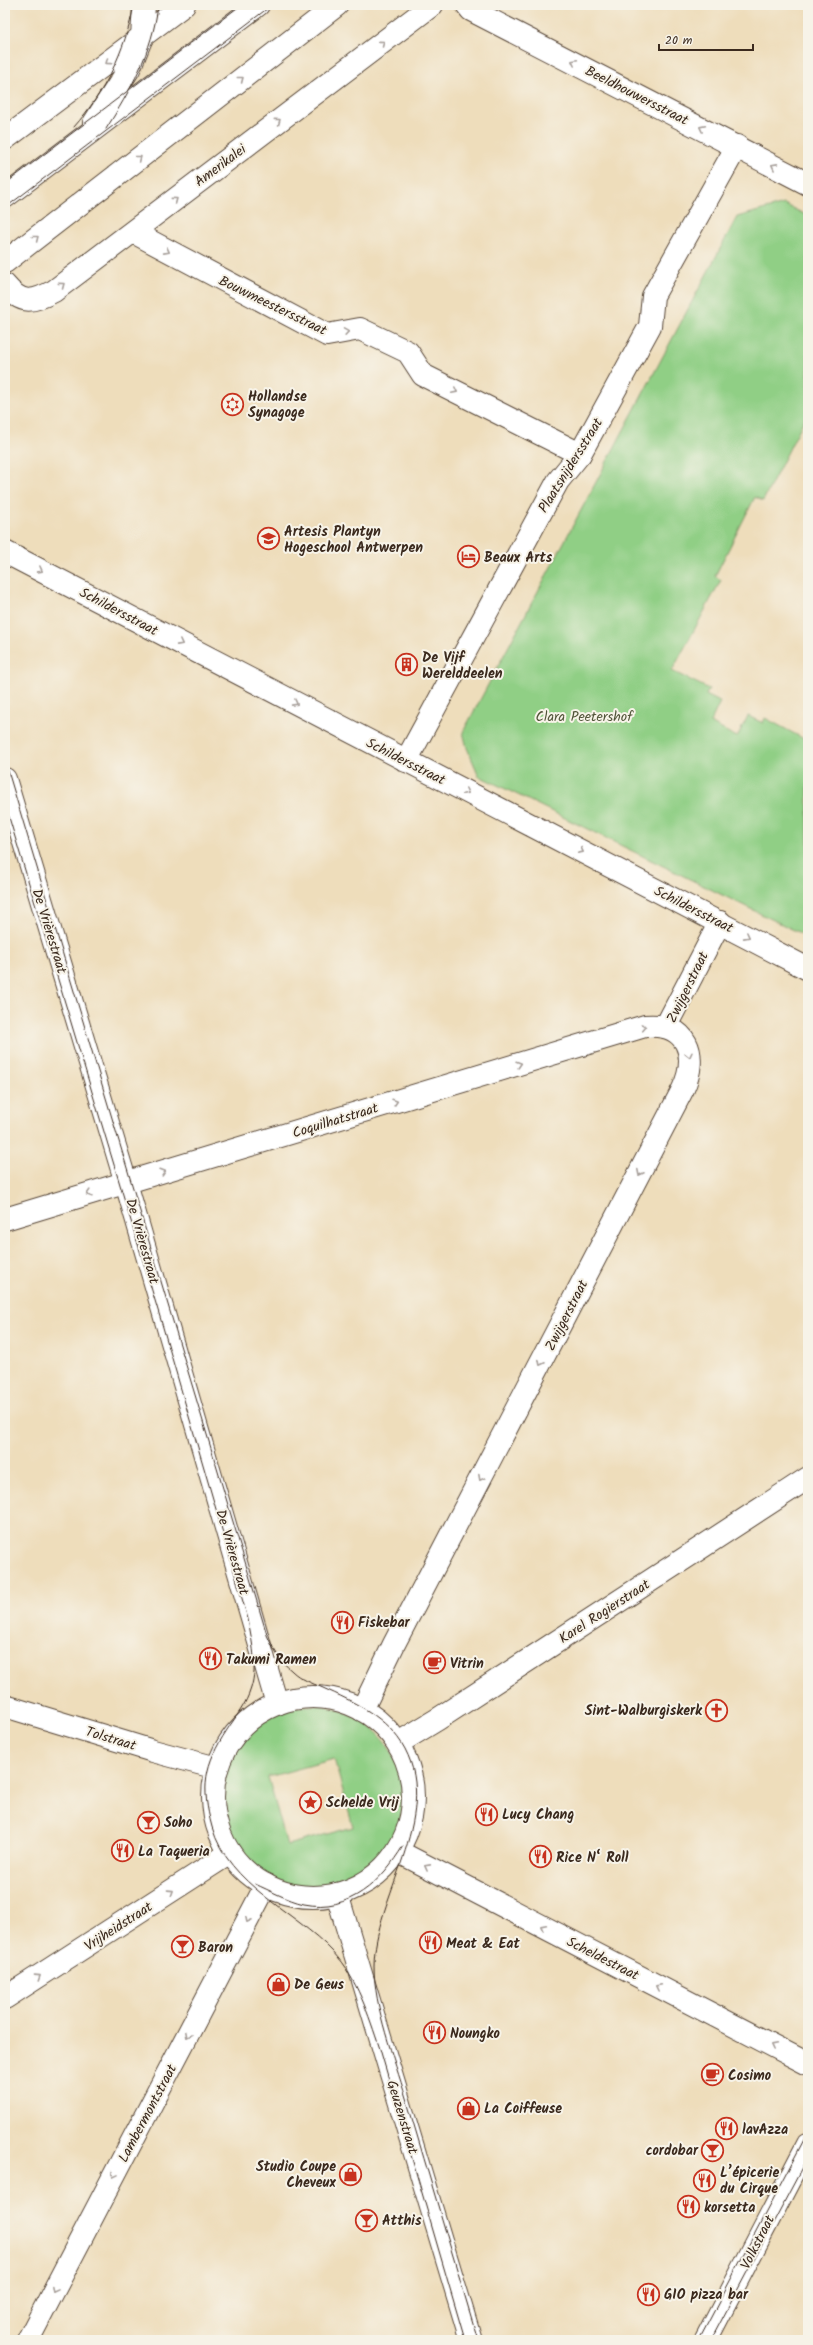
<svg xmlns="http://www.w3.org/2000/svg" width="813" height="2345" font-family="Kalam,sans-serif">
	<rect width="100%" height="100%" fill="#f7f3e8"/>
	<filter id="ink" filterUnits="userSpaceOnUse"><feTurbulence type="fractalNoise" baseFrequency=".025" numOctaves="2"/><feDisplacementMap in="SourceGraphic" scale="8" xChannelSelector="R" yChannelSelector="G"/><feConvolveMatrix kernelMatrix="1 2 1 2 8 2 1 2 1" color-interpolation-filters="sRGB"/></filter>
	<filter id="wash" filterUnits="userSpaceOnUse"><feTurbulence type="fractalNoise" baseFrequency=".012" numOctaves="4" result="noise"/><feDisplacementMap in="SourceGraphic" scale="16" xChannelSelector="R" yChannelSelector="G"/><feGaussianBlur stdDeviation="0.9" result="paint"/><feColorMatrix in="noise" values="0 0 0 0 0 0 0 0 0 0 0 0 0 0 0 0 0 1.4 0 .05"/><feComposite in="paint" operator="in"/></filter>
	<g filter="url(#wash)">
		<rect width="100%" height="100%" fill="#edb"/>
		<g fill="#90cf85" stroke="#667c52" fill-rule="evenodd">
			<polygon points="784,204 808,216 808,412 763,501 755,497 715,576 721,580 672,671 709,689 706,695 720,702 710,723 737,737 748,716 763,723 765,718 808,741 808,937 479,776 467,748 463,732 737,217"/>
			<path d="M 321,1705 C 336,1709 350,1712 363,1721 C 440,1774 398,1896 305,1892 C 207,1887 184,1746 277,1711 C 291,1706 306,1706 321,1705 ZM 334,1759 L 353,1827 L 287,1845 L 268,1777 Z"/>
		</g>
	</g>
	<g filter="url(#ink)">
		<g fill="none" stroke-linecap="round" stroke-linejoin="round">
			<defs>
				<g id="minor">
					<polyline points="467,5 471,10 808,184"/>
					<polyline points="94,123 129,69 142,37 144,5"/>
					<polyline points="5,197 258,5"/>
					<polyline points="133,232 327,335 360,329 408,352 423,375 580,454"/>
					<path d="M 5,285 C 21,304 32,303 54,291 L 432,5"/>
					<polyline points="5,552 808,969"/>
					<polyline points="406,761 558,481 580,454 650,326 653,296 737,146"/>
					<polyline points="5,779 126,1183 277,1704"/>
					<polyline points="666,1026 720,922"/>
					<path d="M 5,1219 L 645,1026 C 687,1022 699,1054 683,1089 L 394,1644 L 362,1710"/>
					<circle cx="313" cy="1797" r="100"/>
					<polyline points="5,1706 153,1751 217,1768"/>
					<polyline points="400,1742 438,1719 808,1478"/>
					<polyline points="399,1852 808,2064"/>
					<polyline points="337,1894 471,2340"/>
					<polyline points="5,1998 230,1853"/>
					<polyline points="28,2340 266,1885"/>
					<polyline points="706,2340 808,2144"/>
				</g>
				<g id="major">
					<polyline points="5,139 184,5"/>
					<polyline points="5,262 337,5"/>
				</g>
			</defs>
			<use href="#minor" stroke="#564536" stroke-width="24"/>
			<use href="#major" stroke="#564536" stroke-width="24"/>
			<use href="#minor" stroke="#fff" stroke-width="22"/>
			<use href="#major" stroke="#fff" stroke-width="22"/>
			<g stroke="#3b2a1e" stroke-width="1">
				<path d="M 74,127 C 105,92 125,51 134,5"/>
				<path d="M 106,129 C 130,91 153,51 158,5"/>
				<polyline points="5,184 241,5"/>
				<polyline points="5,208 272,5"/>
				<path d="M 5,761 L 267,1635 C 273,1649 280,1661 292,1671 C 300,1679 312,1683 323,1688 C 354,1702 388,1717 405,1749 C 441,1818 374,1897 374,1966 C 374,2008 394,2058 406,2098 C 430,2179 454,2259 478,2340"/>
				<path d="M 5,804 L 160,1317 L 248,1619 C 252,1642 258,1666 251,1688 C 246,1705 236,1716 227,1730 C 204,1765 201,1787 212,1827 C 229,1886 294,1910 333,1952 C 358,1980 368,2014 380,2049 L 465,2340"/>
				<path d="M 255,1884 C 271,1891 287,1900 304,1904 C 349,1913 382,1881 403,1846"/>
				<polyline points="699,2340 808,2132"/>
				<polyline points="711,2340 808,2157"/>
			</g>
		</g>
		<defs><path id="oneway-chevron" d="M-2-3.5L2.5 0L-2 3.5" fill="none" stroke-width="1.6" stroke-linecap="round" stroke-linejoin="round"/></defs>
		<g stroke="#a79f9a">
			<use href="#oneway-chevron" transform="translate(382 43) rotate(-37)"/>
			<use href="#oneway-chevron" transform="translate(108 62) rotate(143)"/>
			<use href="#oneway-chevron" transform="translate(574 62) rotate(-153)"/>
			<use href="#oneway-chevron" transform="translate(241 79) rotate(-38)"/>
			<use href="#oneway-chevron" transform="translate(278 121) rotate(-37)"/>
			<use href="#oneway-chevron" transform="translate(702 128) rotate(-153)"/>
			<use href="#oneway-chevron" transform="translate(139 158) rotate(-38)"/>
			<use href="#oneway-chevron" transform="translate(774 166) rotate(-152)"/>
			<use href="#oneway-chevron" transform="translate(175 200) rotate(-37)"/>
			<use href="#oneway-chevron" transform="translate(36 238) rotate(-38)"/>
			<use href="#oneway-chevron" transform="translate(167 251) rotate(28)"/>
			<use href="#oneway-chevron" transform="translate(62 285) rotate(-37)"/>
			<use href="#oneway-chevron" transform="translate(346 332) rotate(-9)"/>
			<use href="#oneway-chevron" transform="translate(455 391) rotate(27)"/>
			<use href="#oneway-chevron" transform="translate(40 570) rotate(28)"/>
			<use href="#oneway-chevron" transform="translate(180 643) rotate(28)"/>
			<use href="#oneway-chevron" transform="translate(295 703) rotate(28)"/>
			<use href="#oneway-chevron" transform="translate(466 792) rotate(27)"/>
			<use href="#oneway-chevron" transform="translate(581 851) rotate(27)"/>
			<use href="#oneway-chevron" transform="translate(747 936) rotate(28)"/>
			<use href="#oneway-chevron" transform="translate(644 1027) rotate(-12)"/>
			<use href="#oneway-chevron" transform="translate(689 1055) rotate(77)"/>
			<use href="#oneway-chevron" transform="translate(519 1064) rotate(-17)"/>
			<use href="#oneway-chevron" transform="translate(395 1102) rotate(-17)"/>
			<use href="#oneway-chevron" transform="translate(163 1172) rotate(-17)"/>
			<use href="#oneway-chevron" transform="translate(640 1173) rotate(117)"/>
			<use href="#oneway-chevron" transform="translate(89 1194) rotate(163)"/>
			<use href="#oneway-chevron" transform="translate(541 1363) rotate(117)"/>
			<use href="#oneway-chevron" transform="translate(481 1478) rotate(118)"/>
			<use href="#oneway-chevron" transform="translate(427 1867) rotate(-152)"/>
			<use href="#oneway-chevron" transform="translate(171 1892) rotate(-33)"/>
			<use href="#oneway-chevron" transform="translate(248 1920) rotate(117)"/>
			<use href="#oneway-chevron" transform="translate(543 1927) rotate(-153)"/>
			<use href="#oneway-chevron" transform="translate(38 1977) rotate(-33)"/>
			<use href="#oneway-chevron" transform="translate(658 1987) rotate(-153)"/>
			<use href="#oneway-chevron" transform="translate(188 2035) rotate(118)"/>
			<use href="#oneway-chevron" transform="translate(773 2046) rotate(-153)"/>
			<use href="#oneway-chevron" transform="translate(114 2175) rotate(118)"/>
			<use href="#oneway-chevron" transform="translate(54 2290) rotate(118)"/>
		</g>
	</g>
	<defs>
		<symbol id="synagogue-ring" viewBox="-11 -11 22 22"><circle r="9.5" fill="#f7f3e8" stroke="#c8321e" stroke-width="1.5"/><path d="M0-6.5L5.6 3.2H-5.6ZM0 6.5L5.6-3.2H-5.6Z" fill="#c8321e"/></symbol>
		<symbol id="school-ring" viewBox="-11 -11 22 22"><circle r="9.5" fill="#f7f3e8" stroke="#c8321e" stroke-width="1.5"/><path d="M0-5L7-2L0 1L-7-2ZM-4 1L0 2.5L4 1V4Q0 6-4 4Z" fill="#c8321e"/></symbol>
		<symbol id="hotel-ring" viewBox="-11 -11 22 22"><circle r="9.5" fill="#f7f3e8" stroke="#c8321e" stroke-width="1.5"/><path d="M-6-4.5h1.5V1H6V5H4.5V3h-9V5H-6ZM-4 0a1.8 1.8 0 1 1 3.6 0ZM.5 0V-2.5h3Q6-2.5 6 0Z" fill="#c8321e"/></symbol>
		<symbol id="building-ring" viewBox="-11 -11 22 22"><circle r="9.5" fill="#f7f3e8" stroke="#c8321e" stroke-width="1.5"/><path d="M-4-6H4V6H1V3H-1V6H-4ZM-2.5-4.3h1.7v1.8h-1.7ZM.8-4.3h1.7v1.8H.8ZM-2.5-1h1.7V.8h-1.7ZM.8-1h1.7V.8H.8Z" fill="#c8321e"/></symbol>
		<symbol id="restaurant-ring" viewBox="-11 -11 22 22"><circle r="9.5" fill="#f7f3e8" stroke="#c8321e" stroke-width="1.5"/><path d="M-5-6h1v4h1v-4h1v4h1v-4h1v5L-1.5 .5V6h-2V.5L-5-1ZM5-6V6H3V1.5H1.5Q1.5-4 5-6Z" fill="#c8321e"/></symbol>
		<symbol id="cafe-ring" viewBox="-11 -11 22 22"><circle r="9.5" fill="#f7f3e8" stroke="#c8321e" stroke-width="1.5"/><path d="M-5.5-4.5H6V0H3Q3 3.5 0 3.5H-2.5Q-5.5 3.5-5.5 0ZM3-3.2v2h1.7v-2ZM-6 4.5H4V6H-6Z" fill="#c8321e"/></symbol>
		<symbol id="church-ring" viewBox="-11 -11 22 22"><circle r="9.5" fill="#f7f3e8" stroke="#c8321e" stroke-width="1.5"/><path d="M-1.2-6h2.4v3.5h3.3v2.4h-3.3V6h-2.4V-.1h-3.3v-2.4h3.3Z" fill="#c8321e"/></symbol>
		<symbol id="sight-ring" viewBox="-11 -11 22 22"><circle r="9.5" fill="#f7f3e8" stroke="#c8321e" stroke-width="1.5"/><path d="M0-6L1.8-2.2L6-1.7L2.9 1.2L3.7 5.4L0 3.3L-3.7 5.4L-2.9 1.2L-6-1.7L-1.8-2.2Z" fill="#c8321e"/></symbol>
		<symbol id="bar-ring" viewBox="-11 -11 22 22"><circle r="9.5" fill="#f7f3e8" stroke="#c8321e" stroke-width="1.5"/><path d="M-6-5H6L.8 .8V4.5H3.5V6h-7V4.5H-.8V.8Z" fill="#c8321e"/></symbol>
		<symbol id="shop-ring" viewBox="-11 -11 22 22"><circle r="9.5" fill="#f7f3e8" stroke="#c8321e" stroke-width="1.5"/><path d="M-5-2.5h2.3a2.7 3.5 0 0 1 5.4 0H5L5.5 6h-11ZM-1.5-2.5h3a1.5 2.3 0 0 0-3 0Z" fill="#c8321e"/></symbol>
	</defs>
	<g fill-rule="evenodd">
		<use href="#synagogue-ring" x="220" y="392" width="25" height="25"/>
		<use href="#school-ring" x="256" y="526" width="25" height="25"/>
		<use href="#hotel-ring" x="456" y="544" width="25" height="25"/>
		<use href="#building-ring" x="394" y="652" width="25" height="25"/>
		<use href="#restaurant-ring" x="330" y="1610" width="25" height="25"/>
		<use href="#restaurant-ring" x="198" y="1646" width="25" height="25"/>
		<use href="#cafe-ring" x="422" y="1650" width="25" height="25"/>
		<use href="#church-ring" x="704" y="1698" width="25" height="25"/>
		<use href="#sight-ring" x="298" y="1790" width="25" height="25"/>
		<use href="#restaurant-ring" x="474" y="1802" width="25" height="25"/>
		<use href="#bar-ring" x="136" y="1810" width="25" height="25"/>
		<use href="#restaurant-ring" x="110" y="1838" width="25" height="25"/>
		<use href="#restaurant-ring" x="528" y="1844" width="25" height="25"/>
		<use href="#restaurant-ring" x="418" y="1930" width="25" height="25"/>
		<use href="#bar-ring" x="170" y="1934" width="25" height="25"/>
		<use href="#shop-ring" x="266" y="1972" width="25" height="25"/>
		<use href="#restaurant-ring" x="422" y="2020" width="25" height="25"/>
		<use href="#cafe-ring" x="700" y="2062" width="25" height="25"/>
		<use href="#shop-ring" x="456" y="2096" width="25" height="25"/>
		<use href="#restaurant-ring" x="714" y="2116" width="25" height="25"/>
		<use href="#bar-ring" x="700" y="2138" width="25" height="25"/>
		<use href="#shop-ring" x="338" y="2162" width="25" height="25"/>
		<use href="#restaurant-ring" x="692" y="2168" width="25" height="25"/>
		<use href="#restaurant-ring" x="676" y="2194" width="25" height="25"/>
		<use href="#bar-ring" x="354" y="2208" width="25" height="25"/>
		<use href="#restaurant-ring" x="636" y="2282" width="25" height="25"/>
	</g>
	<g text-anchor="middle" stroke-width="4" stroke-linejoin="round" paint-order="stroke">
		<g font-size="14" fill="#3b2a1e" stroke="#f7f3e8">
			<text transform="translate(637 95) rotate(27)" y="5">Beeldhouwersstraat</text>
			<text transform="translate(220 165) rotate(-37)" y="5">Amerikalei</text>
			<text transform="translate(273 305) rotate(26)" y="5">Bouwmeestersstraat</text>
			<text transform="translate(570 465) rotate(-58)" y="5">Plaatsnijdersstraat</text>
			<text transform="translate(119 611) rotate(28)" y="5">Schildersstraat</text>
			<text transform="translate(406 761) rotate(27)" y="5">Schildersstraat</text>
			<text transform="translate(694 909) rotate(27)" y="5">Schildersstraat</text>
			<text transform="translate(50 931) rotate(73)" y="5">De Vrièrestraat</text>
			<text transform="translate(687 987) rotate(-64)" y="5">Zwijgerstraat</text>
			<text transform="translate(335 1120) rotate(-17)" y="5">Coquilhatstraat</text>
			<text transform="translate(143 1241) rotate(74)" y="5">De Vrièrestraat</text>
			<text transform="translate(566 1315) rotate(-63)" y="5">Zwijgerstraat</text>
			<text transform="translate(233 1552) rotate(74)" y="5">De Vrièrestraat</text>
			<text transform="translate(604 1611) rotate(-33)" y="5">Karel Rogierstraat</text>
			<text transform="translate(111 1738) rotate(17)" y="5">Tolstraat</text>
			<text transform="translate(118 1926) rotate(-33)" y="5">Vrijheidstraat</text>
			<text transform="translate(603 1958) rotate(27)" y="5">Scheldestraat</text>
			<text transform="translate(147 2113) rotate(-62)" y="5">Lambermontstraat</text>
			<text transform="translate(403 2117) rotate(73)" y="5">Geuzenstraat</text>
			<text transform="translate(757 2242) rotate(-63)" y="5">Volkstraat</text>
		</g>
		<g font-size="14" font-weight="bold" fill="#3b2a1e" stroke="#f7f3e8" text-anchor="start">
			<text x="248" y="401">Hollandse<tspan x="248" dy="16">Synagoge</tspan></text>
			<text x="284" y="536">Artesis Plantyn<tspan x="284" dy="16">Hogeschool Antwerpen</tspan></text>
			<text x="484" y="562">Beaux Arts</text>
			<text x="422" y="662">De Vijf<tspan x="422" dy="16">Werelddeelen</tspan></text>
			<text x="358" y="1627">Fiskebar</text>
			<text x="226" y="1664">Takumi Ramen</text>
			<text x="450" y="1668">Vitrin</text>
			<text x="702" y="1715" text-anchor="end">Sint-Walburgiskerk</text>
			<text x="326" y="1807">Schelde Vrij</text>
			<text x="502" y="1819">Lucy Chang</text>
			<text x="164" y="1827">Soho</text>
			<text x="138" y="1856">La Taqueria</text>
			<text x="556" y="1862">Rice N‘ Roll</text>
			<text x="446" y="1948">Meat &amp; Eat</text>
			<text x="198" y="1952">Baron</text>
			<text x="294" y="1989">De Geus</text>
			<text x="450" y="2038">Noungko</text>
			<text x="728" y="2080">Cosimo</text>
			<text x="484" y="2113">La Coiffeuse</text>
			<text x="742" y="2134">lavAzza</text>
			<text x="698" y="2155" text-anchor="end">cordobar</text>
			<text x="336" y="2171" text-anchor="end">Studio Coupe<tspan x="336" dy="16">Cheveux</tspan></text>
			<text x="720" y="2177">L’épicerie<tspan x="720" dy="16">du Cirque</tspan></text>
			<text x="704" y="2212">korsetta</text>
			<text x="382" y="2225">Atthis</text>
			<text x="664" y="2299">GIO pizza bar</text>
		</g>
		<g font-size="14" fill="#505338" stroke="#f7f3e8">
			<text x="584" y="721">Clara Peetershof</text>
		</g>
	</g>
	<rect width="813" height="2345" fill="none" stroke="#f7f3e8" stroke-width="20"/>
	<path d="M659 44v6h94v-6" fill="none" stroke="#3b2a1e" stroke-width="2"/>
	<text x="665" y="44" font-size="12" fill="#3b2a1e" stroke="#f7f3e8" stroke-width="3" paint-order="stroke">20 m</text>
</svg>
